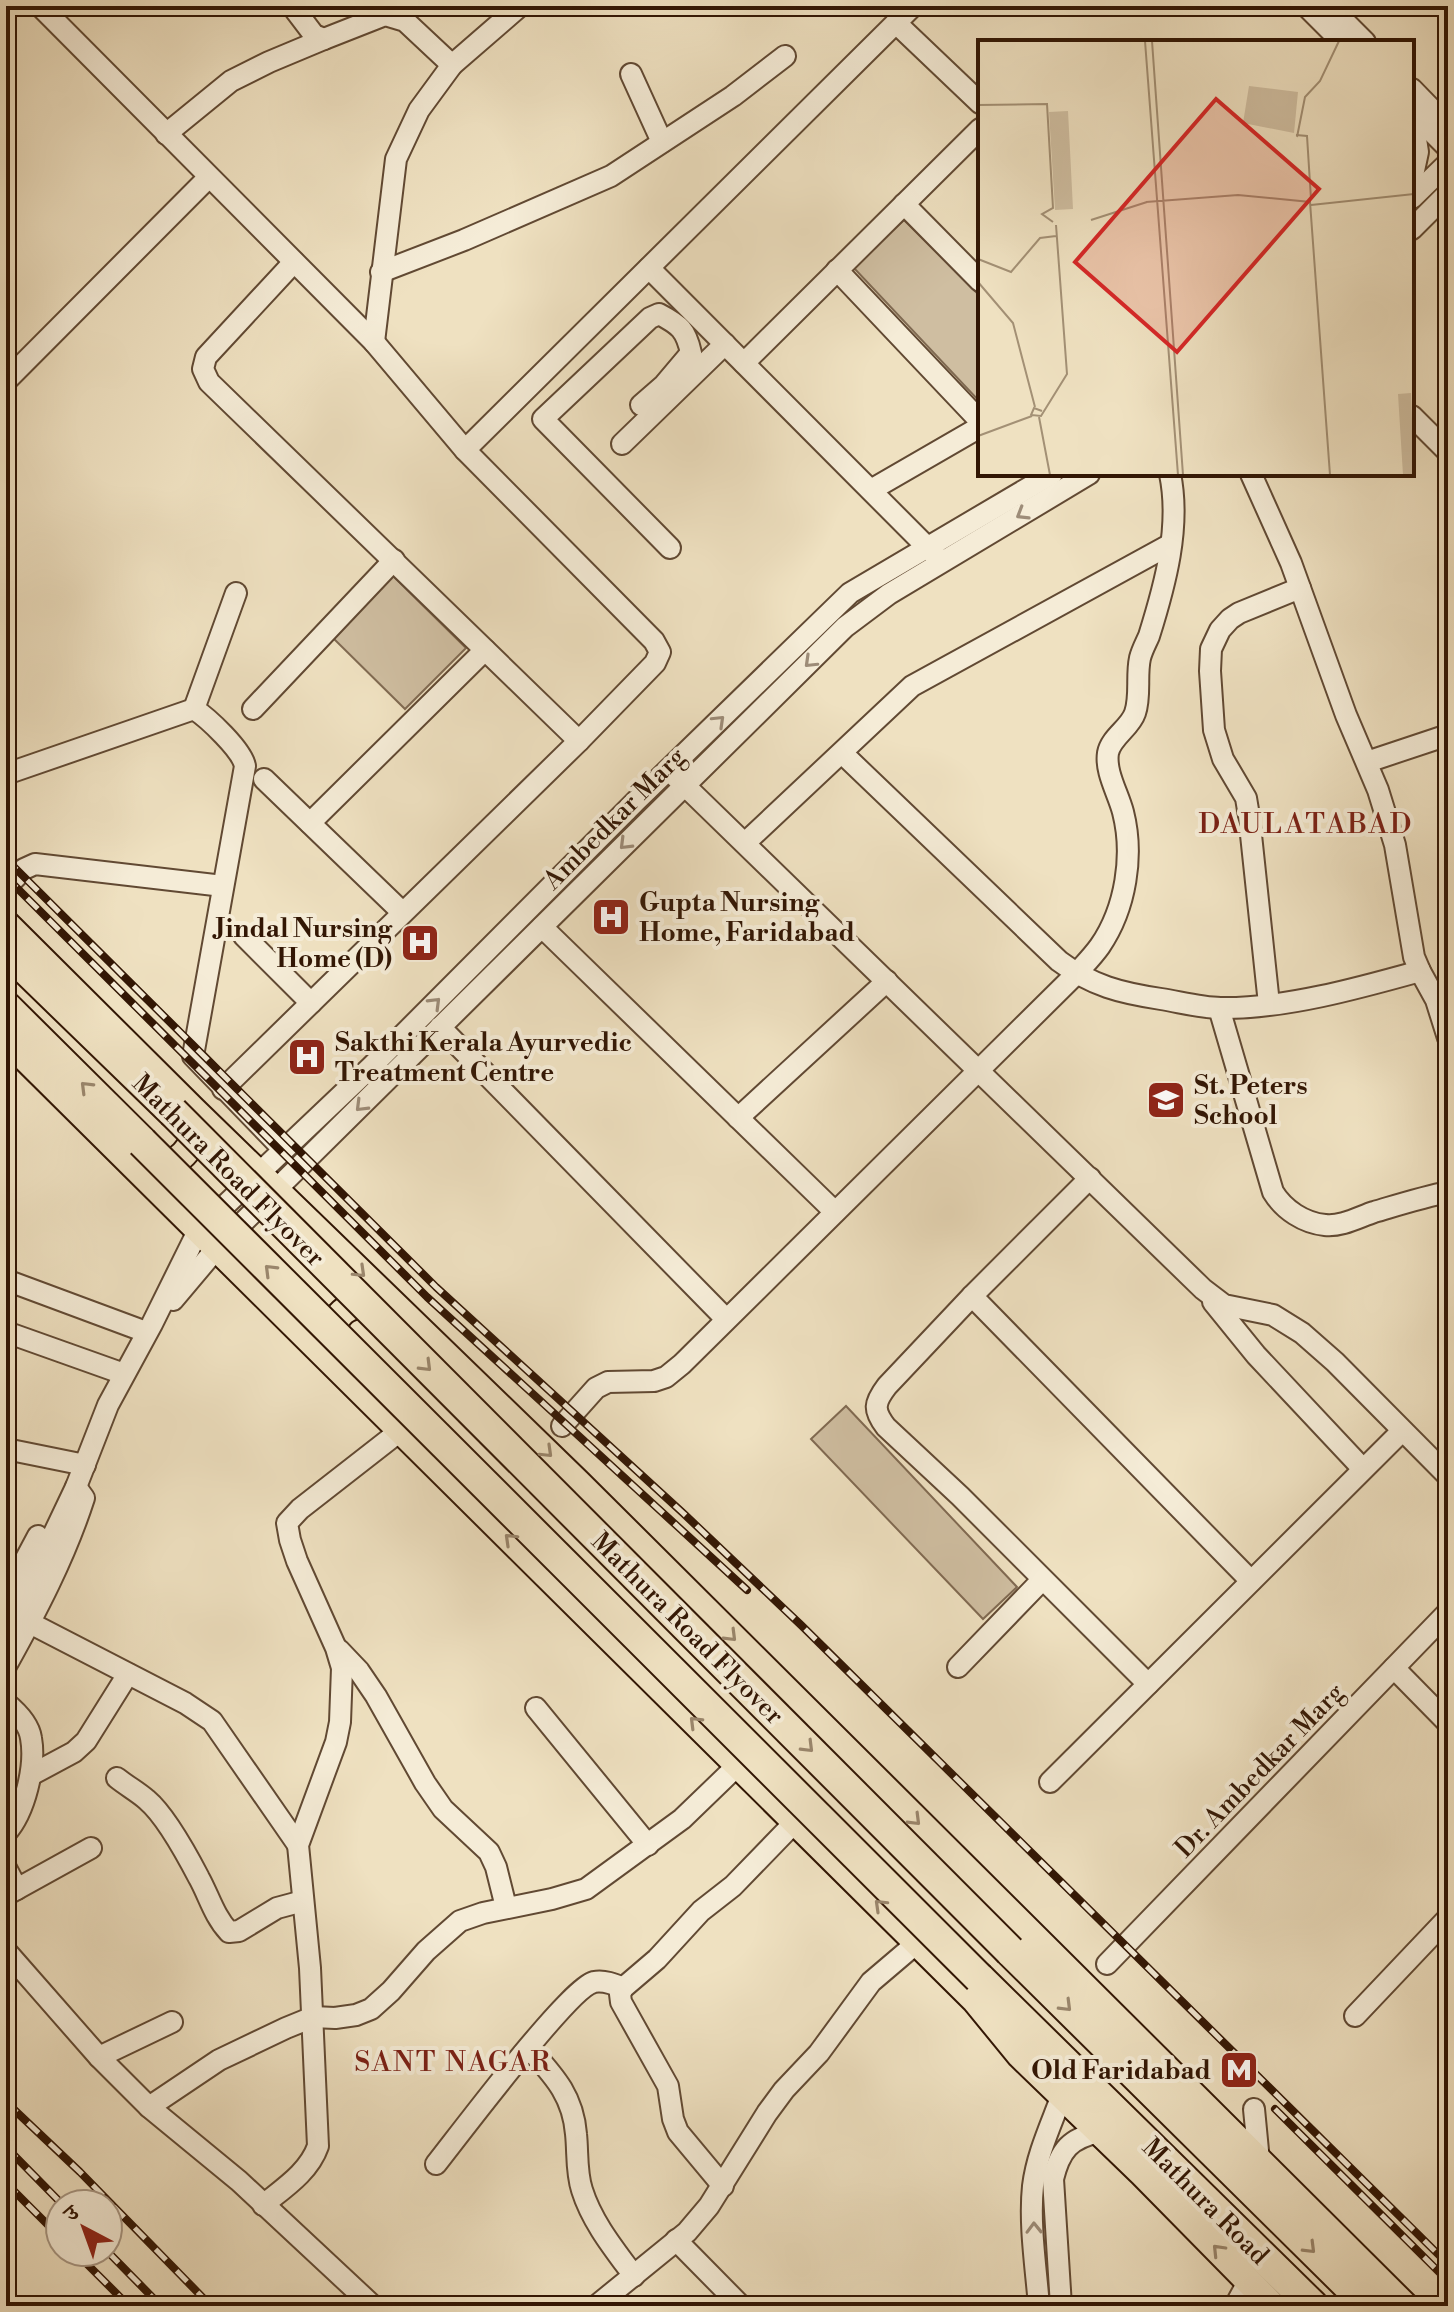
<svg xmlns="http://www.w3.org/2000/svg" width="1454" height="2312" font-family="'Libre Bodoni','Noto Serif Devanagari',serif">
	<rect width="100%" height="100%" fill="#efe1c1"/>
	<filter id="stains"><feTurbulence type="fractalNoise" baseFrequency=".0025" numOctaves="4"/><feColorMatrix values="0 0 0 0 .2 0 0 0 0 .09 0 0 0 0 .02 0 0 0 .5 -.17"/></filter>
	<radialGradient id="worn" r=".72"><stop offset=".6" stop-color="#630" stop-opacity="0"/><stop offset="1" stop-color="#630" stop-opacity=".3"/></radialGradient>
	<g fill="#cfbea1" stroke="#806a52" stroke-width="2">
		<polygon points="904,220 980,296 980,402 853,267"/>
		<polygon points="393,576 466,648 405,709 332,637"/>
		<polygon points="846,1406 1017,1587 983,1619 811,1439"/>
	</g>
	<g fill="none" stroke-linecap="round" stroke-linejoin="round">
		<defs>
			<g id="minor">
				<polyline points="40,6 374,342 465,450 654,641 660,652 655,663 579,741 223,1089"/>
				<polyline points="292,6 314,35 324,39 385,15 405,21 452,65"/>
				<polyline points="1306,6 1342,42"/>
				<polyline points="1329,6 1365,42"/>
				<polyline points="896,23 980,103"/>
				<polyline points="631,74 662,142"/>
				<polyline points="1412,89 1448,126"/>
				<polyline points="1412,112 1448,148"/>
				<polyline points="1412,113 1418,152 1412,180"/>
				<polyline points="166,134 231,81 269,62 324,39"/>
				<polyline points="1412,198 1448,163"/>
				<polyline points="904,204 980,281"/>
				<polyline points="1412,229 1448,193"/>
				<polyline points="294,262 206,357 203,369 209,382 579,741"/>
				<polyline points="649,268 937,557"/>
				<polyline points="837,270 980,421"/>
				<polyline points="381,272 464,240 611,176 733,96 785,56"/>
				<polyline points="374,342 396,159 419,110 452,65 520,6"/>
				<polyline points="744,363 980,129"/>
				<polyline points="6,381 209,177"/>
				<path d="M 641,405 L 664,385 L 691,353 C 686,330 680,325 659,314 L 650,318 L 543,419 L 670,548"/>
				<polyline points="1412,416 1448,452"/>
				<polyline points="622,444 725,344"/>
				<polyline points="465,450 913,6"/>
				<polyline points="1251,474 1291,563 1346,715 1378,790 1395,845 1414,957 1420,971 1436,1000 1448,1038"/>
				<polyline points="871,490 980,427"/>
				<polyline points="194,709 236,593"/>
				<polyline points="253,709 394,560"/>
				<path d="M 842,753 L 1059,961 C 1092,986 1121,993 1161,999 C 1180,1002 1201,1008 1221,1008 C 1284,1009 1359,988 1420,971"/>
				<polyline points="1367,762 1448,735"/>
				<path d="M 6,774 L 194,709 C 208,718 242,750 245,766 L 193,1056 L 283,1149"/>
				<polyline points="675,776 1203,1289 1224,1305 1273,1315 1302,1333 1335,1362 1448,1476"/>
				<polyline points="264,779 402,912"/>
				<polyline points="310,823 485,650"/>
				<polyline points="745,843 912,686 1171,544"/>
				<polyline points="6,887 24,869 35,864 223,886"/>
				<polyline points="542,927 835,1212"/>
				<polyline points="244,936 311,1003"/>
				<polyline points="1269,1004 1249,816 1246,798 1223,759 1214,730 1210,671 1211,649 1220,630 1230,619 1239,613 1300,588"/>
				<path d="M 1219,1008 L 1273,1192 C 1284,1210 1304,1223 1325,1225 C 1341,1227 1359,1217 1374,1212 C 1398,1205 1423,1197 1448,1192"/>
				<polyline points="440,1027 726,1319"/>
				<polyline points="738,1118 887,981"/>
				<path d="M 1090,1178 L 972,1296 L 887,1386 C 874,1403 873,1410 886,1427 L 960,1496 L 1148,1684"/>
				<polyline points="6,1280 146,1332"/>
				<polyline points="972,1296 1251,1581"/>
				<polyline points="173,1300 216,1249 845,627 889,594 1089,474"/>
				<polyline points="1213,1302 1256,1355 1363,1469"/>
				<polyline points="6,1332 124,1374"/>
				<path d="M 562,1426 L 596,1388 L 608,1382 L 654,1381 L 666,1377 L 682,1364 L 1076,974 C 1084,965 1093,956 1100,946 C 1126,908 1134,855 1123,812 C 1118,793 1105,772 1108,753 C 1111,737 1130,728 1135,713 C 1141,696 1136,676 1140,658 C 1142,650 1146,643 1149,636 C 1165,585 1181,527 1170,474"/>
				<polyline points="6,1449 85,1465"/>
				<polyline points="6,1596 38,1536"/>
				<polyline points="30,1623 185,1703 212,1721 298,1845"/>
				<polyline points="6,1634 76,1487 108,1405 152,1324 198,1231 371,1067 636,801 850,593 1052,474"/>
				<polyline points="339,1650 359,1671 376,1696 425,1783 443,1809 489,1852 496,1867 506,1907"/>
				<path d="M 6,1666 C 36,1612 65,1557 84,1498 L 76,1487"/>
				<polyline points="958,1667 1042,1580"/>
				<polyline points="1394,1668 1448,1723"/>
				<path d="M 6,1703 C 17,1712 29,1724 31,1738 C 36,1766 25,1812 6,1833"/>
				<polyline points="536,1708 648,1845"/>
				<polyline points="31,1775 74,1752 86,1741 128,1674"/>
				<path d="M 117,1778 C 127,1786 138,1792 147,1800 C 166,1816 187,1855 199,1878 C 209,1896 214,1916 229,1932 L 239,1931 L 277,1908 L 303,1901"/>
				<polyline points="1050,1782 1402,1431"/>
				<polyline points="6,1868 17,1889"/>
				<polyline points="6,1895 91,1848"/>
				<polyline points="6,1951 99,2057 149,2107 239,2181 373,2306"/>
				<polyline points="1107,1964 1448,1612"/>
				<polyline points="1355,2016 1448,1918"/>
				<path d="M 529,2048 C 553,2075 573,2095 576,2134 C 578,2152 576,2172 582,2190 C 592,2222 614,2249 634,2276"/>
				<polyline points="99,2057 172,2022"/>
				<polyline points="149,2107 219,2060 286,2028 313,2017 335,2018 356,2015 371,2009 391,1991 426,1951 460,1921 483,1913 552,1899 586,1889 682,1819 738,1765"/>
				<polyline points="1254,2109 1259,2161"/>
				<path d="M 436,2164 C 459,2135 569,1988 594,1982 C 604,1980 614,1984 623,1988"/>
				<polyline points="723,2186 678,2132 673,2119 668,2086 621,2002 620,1994 623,1988 657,1959 701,1911 733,1886 795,1822"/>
				<path d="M 263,2205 C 284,2188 309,2172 318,2146 L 310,1968 L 298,1845 L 336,1742 L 340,1722 L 342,1668 L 336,1648 L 297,1561 L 290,1540 L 287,1523 L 300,1509 L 400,1431"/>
				<polyline points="676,2240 741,2306"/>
				<polyline points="596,2306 687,2232 709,2206 767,2113 784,2090 819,2053 871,1982 918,1942"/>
				<path d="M 1039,2306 C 1036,2268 1029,2224 1033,2186 C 1037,2154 1051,2125 1062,2095"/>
				<path d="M 1061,2306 L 1053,2179 C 1060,2150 1070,2138 1100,2132"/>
				<polyline points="1235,2306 1248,2282"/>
			</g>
			<g id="major">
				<polyline points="6,924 193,1110 577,1482 1405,2306"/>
				<polyline points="6,1039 975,2000 1020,2055 1142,2173 1273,2306"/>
				<path d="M 147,1168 C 176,1169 200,1147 194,1118"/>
				<path d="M 327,1350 C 335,1310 342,1306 382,1299"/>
			</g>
			<g id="highway">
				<polyline points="6,950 173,1112"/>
				<polyline points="6,1007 142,1142"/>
				<polyline points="1010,1951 1369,2306"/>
				<polyline points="979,1978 1313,2306"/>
			</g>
		</defs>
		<use href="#minor" stroke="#614933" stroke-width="24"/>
		<use href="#major" stroke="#321604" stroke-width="30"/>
		<use href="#highway" stroke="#321604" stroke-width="34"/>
		<use href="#minor" stroke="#f5ecd7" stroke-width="20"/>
		<use href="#major" stroke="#efe1c1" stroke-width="26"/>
		<use href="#highway" stroke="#efe1c1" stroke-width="30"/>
		<defs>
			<g id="rail">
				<polyline points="6,859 436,1287 683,1513 801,1625 1448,2264"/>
				<polyline points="6,877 427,1297 747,1590"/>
				<polyline points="6,2102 80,2172 211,2306"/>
				<polyline points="1275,2109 1448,2281"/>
				<polyline points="6,2147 62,2204"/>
				<polyline points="6,2183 60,2237"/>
				<polyline points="75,2252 129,2306"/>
				<polyline points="108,2252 161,2306"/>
			</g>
		</defs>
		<use href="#rail" stroke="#321604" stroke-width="8"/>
		<use href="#rail" stroke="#f5ecd7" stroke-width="5" stroke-dasharray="15" stroke-linecap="butt"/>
		<defs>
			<g id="highway-bridge">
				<polyline points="173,1112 1010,1951"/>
				<polyline points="142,1142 979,1978"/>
			</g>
		</defs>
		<use href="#highway-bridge" stroke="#321604" stroke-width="34" stroke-linecap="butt"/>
		<use href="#highway-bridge" stroke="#efe1c1" stroke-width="30"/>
	</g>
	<defs><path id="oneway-chevron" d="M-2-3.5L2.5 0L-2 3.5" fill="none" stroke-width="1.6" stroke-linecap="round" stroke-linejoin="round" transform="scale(2)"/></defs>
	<g stroke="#9d8c78">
		<use href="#oneway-chevron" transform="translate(1022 514) rotate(149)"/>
		<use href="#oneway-chevron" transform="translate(810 662) rotate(136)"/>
		<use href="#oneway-chevron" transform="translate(719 721) rotate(-44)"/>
		<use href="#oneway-chevron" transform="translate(625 844) rotate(135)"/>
		<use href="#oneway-chevron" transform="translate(435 1003) rotate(-45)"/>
		<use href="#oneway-chevron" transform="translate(361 1106) rotate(135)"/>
		<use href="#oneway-chevron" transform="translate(1034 2228) rotate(-91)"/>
	</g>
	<g stroke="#9a866c">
		<use href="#oneway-chevron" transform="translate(86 1087) rotate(-135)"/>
		<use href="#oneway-chevron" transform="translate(270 1270) rotate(-135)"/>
		<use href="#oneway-chevron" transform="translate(360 1272) rotate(44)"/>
		<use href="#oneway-chevron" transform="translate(426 1366) rotate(45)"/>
		<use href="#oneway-chevron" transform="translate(547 1452) rotate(44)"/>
		<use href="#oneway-chevron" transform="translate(510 1539) rotate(-136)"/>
		<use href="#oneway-chevron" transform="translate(731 1636) rotate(45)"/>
		<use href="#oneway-chevron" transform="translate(695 1722) rotate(-135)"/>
		<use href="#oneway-chevron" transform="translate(808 1747) rotate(45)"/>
		<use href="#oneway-chevron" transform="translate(915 1820) rotate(45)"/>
		<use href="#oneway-chevron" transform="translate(880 1905) rotate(-136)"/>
		<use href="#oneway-chevron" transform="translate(1066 2006) rotate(45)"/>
		<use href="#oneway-chevron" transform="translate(1310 2248) rotate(45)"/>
		<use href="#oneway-chevron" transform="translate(1218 2250) rotate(-134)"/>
	</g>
	<defs>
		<symbol id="hospital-square" viewBox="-11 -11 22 22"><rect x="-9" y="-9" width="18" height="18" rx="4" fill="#8f2418" stroke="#f5ecd7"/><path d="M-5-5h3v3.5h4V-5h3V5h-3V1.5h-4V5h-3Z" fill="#fff"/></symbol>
		<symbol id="school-square" viewBox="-11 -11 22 22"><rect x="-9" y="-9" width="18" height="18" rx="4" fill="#8f2418" stroke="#f5ecd7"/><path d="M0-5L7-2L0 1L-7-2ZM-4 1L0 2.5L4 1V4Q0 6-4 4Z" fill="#fff"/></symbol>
		<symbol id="metro-square" viewBox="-11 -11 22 22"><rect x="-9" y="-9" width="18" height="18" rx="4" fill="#8f2418" stroke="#f5ecd7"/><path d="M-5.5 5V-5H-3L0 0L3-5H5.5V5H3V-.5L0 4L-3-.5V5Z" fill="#fff"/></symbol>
	</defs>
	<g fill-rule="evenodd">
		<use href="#hospital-square" x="589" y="895" width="44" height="44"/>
		<use href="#hospital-square" x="398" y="921" width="44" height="44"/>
		<use href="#hospital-square" x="285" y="1035" width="44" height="44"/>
		<use href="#school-square" x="1144" y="1078" width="44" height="44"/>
		<use href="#metro-square" x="1217" y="2048" width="44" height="44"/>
	</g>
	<g text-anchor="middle" stroke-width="8" stroke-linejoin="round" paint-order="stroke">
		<g font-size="26" fill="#321604" stroke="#f5ecd7">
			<text transform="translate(614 818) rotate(-45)" y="9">Ambedkar Marg</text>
			<text transform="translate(229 1170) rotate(45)" y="9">Mathura Road Flyover</text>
			<text transform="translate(688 1628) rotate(45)" y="9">Mathura Road Flyover</text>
			<text transform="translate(1259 1770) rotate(-46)" y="9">Dr. Ambedkar Marg</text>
			<text transform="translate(1206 2201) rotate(45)" y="9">Mathura Road</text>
		</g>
		<g font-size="26" font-weight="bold" fill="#321604" stroke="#f5ecd7" text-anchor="start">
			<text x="639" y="911">Gupta Nursing<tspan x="639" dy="30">Home, Faridabad</tspan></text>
			<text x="392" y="937" text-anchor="end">Jindal Nursing<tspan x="392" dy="30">Home (D)</tspan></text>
			<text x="335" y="1051">Sakthi Kerala Ayurvedic<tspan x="335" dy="30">Treatment Centre</tspan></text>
			<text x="1194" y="1094">St. Peters<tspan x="1194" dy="30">School</tspan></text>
			<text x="1211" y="2079" text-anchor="end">Old Faridabad</text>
		</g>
		<g font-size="28" letter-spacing="2" fill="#7a1f14" stroke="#f5ecd7">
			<text x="1306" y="833">DAULATABAD</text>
			<text x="453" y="2071">SANT NAGAR</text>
		</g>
	</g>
	<g transform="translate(978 40)">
		<rect width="436" height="436" fill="#efe1c1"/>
		<path d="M 271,46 L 320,52 L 316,93 L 265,83 ZM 90,71 L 95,169 L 77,170 L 71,72 ZM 433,353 L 436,435 L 425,435 L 420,354 Z" fill="#cfbea1"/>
		<path fill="none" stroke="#a39075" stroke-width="2" d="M 167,1 L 200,435M 174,1 L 205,435M 0,65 L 69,64 L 75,168 L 64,174 L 75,182M 318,95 L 329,96 L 333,159M 319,97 L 327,57 L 342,41 L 361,1M 168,162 L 260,155 L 332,162 L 352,435M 333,165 L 436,154M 113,180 L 169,162M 0,219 L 33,232 L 62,198 L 78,196M 0,242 L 35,283 L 57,367M 64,371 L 56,368 L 53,375 L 63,376 L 89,334 L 78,185M 61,377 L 72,435M 0,396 L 54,376"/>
		<path fill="#d62828" fill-opacity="0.15" stroke="#d62828" stroke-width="4" d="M 238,59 L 341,149 L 199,312 L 97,222 Z"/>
		<rect width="436" height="436" fill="none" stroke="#321604" stroke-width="4"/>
	</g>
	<rect width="1454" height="2312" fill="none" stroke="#efe1c1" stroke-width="32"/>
	<rect x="8" y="8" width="1438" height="2296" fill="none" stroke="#321604" stroke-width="4"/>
	<rect x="16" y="16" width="1422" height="2280" fill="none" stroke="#321604" stroke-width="2"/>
	<g transform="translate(84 2228) rotate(319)"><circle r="38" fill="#f5ecd7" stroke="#a79683" stroke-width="2"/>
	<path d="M0-6L14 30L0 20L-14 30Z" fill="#8f2418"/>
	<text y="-12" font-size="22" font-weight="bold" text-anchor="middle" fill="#321604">उ</text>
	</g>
	<rect width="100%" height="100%" filter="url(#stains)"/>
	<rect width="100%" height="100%" fill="url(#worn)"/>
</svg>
